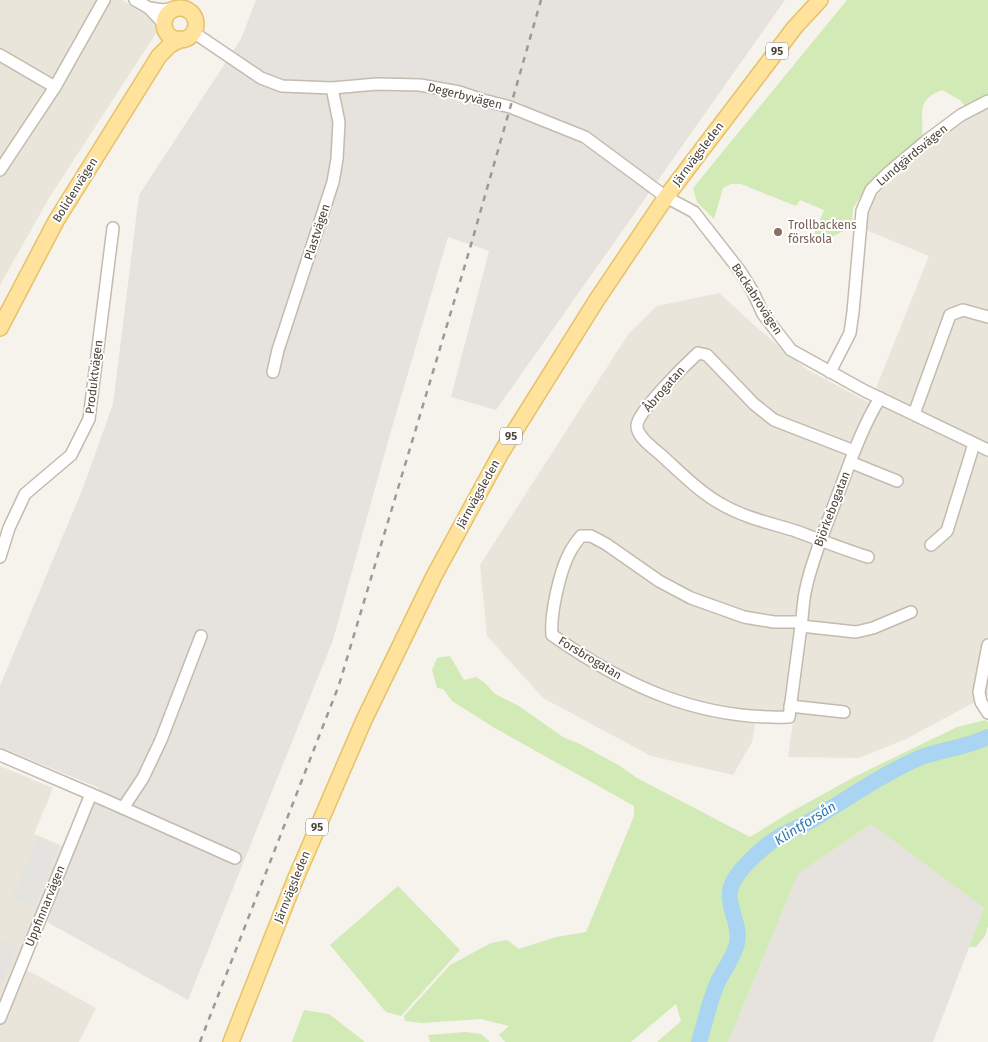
<svg xmlns="http://www.w3.org/2000/svg" width="988" height="1042" font-family="'Fira Sans',sans-serif">
	<rect width="100%" height="100%" fill="#f6f3ec"/>
	<g fill="#eae5da">
		<polygon points="0,0 122,0 162,24 49,198 0,285"/>
		<polygon points="988,105 988,695 906,739 859,758 788,757 793,721 756,719 752,742 733,775 651,756 543,698 487,636 480,565 629,333 657,306 719,293 761,331 806,369 870,403 929,256 866,230 868,215 874,198 893,179 938,138 965,118"/>
		<polygon points="0,766 53,788 34,834 65,847 16,964 96,1008 79,1042 0,1042"/>
	</g>
	<g fill="#e6e2dd">
		<polygon points="256,0 785,0 496,410 451,397 489,251 448,237 389,438 333,640 188,1000 47,922 99,788 0,747 0,686 83,488 113,404 139,195 241,39"/>
		<polygon points="871,824 984,908 933,1042 728,1042 798,874"/>
	</g>
	<g fill="#d2eab5">
		<path d="M 847,0 L 988,0 L 988,95 L 966,107 L 960,100 L 942,90 C 915,100 924,114 922,136 L 868,186 L 853,208 L 852,226 L 827,240 L 813,237 L 824,210 L 800,200 L 796,206 L 741,184 L 731,184 L 723,188 L 714,219 L 697,202 L 693,188 Z"/>
		<polygon points="450,656 464,680 476,677 485,683 495,694 519,706 563,737 580,744 620,766 637,778 750,837 789,813 854,777 957,727 986,720 988,722 988,926 985,936 976,947 969,947 984,908 871,824 798,874 728,1042 657,1042 681,1021 676,1004 631,1042 505,1042 499,1035 509,1026 481,1019 422,1023 405,1021 404,1016 450,965 491,943 507,940 519,949 556,937 586,932 634,816 634,806 493,727 452,701 443,689 437,688 432,670 437,658"/>
		<polygon points="398,886 460,950 401,1016 386,1012 330,945"/>
		<polygon points="304,1010 329,1014 365,1042 292,1042"/>
		<polygon points="465,1032 481,1034 490,1042 430,1042 428,1035"/>
	</g>
	<g fill="#e5e3e0">
		<polygon points="37,838 59,847 34,907 12,898"/>
		<polygon points="0,940 17,947 0,987"/>
	</g>
	<g fill="none" stroke-linecap="round" stroke-linejoin="round">
		<path stroke="#a9d4f2" stroke-width="16" d="M 699,1042 C 705,1023 709,1002 717,984 C 723,970 734,958 737,943 C 742,922 721,901 734,880 C 743,865 765,845 780,836 C 793,830 806,824 817,817 C 851,796 883,774 919,758 C 942,749 966,748 988,737"/>
		<defs>
			<g id="minor">
				<polyline points="135,0 149,8 164,24"/>
				<polyline points="149,8 163,10 176,8"/>
				<polyline points="193,32 261,78 282,86 332,88 377,84 420,85 459,92 483,100 510,107 585,137 666,197 694,212 740,271 753,292 763,314 791,350 865,391 988,450"/>
				<polyline points="0,55 55,87"/>
				<polyline points="0,170 55,87 104,0"/>
				<polyline points="273,372 278,350 333,182 337,159 339,122 332,88"/>
				<polyline points="830,372 850,333 853,312 862,211 871,190 888,173 930,138 961,115 988,101"/>
				<polyline points="914,414 950,315 963,310 988,317"/>
				<path d="M 854,451 L 774,420 L 754,404 L 707,355 L 698,353 C 685,365 639,410 637,425 C 636,436 652,447 660,454 C 679,471 698,491 721,504 C 745,518 770,523 796,531 C 820,540 843,549 868,557"/>
				<polyline points="850,462 897,481"/>
				<polyline points="931,545 947,531 974,444"/>
				<polyline points="0,557 9,528 25,494 71,455 89,419 113,228"/>
				<path d="M 801,622 L 774,622 L 744,617 L 691,598 L 659,581 L 606,544 L 591,536 L 581,536 C 577,541 573,546 570,552 C 560,570 550,614 552,635 C 625,686 698,720 789,717 L 801,626 C 803,613 803,600 806,588 C 813,556 826,527 837,497 C 850,463 861,429 880,398"/>
				<polyline points="801,626 856,632 873,628 911,612"/>
				<polyline points="988,645 979,692 981,702 988,713"/>
				<polyline points="790,706 844,712"/>
				<polyline points="0,755 91,794 0,1018"/>
				<polyline points="91,794 123,808 143,778 161,740 201,636"/>
				<polyline points="123,808 235,858"/>
			</g>
			<g id="major">
				<circle cx="180" cy="24" r="16"/>
				<polyline points="0,328 56,221 159,56 170,45 181,39"/>
				<polyline points="231,1042 295,880 364,720 434,576 501,453 596,301 666,197 795,27 820,0"/>
			</g>
		</defs>
		<use href="#minor" stroke="#c2bbae" stroke-width="14"/>
		<use href="#major" stroke="#e6c16a" stroke-width="18"/>
		<use href="#minor" stroke="#fff" stroke-width="11"/>
		<use href="#major" stroke="#ffe39c" stroke-width="15"/>
		<polyline stroke="#9a9a9a" stroke-width="2.5" stroke-dasharray="6 6" stroke-linecap="butt" points="200,1042 339,685 468,255 541,0"/>
	</g>
	<circle fill="#8d6e63" stroke="#fff" stroke-width="2" cx="778" cy="232" r="5"/>
	<g text-anchor="middle" stroke-width="4" stroke-linejoin="round" paint-order="stroke">
		<g fill="#fff" stroke="#817c74" stroke-width="1">
			<rect x="766" y="42.5" width="22" height="17" rx="4"/>
			<rect x="500" y="427.5" width="22" height="17" rx="4"/>
			<rect x="306" y="818.5" width="22" height="17" rx="4"/>
		</g>
		<g font-size="11" font-weight="bold" fill="#4b4439">
			<text x="777" y="55">95</text>
			<text x="511" y="440">95</text>
			<text x="317" y="831">95</text>
		</g>
		<g font-size="12" fill="#4b4439" stroke="#fff">
			<text transform="translate(465 96) rotate(14)" y="4">Degerbyvägen</text>
			<text transform="translate(698 154) rotate(-53)" y="4">Järnvägsleden</text>
			<text transform="translate(912 155) rotate(-40)" y="4">Lundgärdsvägen</text>
			<text transform="translate(75 190) rotate(-58)" y="4">Bolidenvägen</text>
			<text transform="translate(317 232) rotate(-72)" y="4">Plastvägen</text>
			<text transform="translate(757 299) rotate(57)" y="4">Backabrovägen</text>
			<text transform="translate(94 377) rotate(-83)" y="4">Produktvägen</text>
			<text transform="translate(664 389) rotate(-49)" y="4">Åbrogatan</text>
			<text transform="translate(478 494) rotate(-61)" y="4">Järnvägsleden</text>
			<text transform="translate(832 509) rotate(-69)" y="4">Björkebogatan</text>
			<text transform="translate(590 658) rotate(31)" y="4">Forsbrogatan</text>
			<text transform="translate(292 887) rotate(-68)" y="4">Järnvägsleden</text>
			<text transform="translate(45 906) rotate(-68)" y="4">Uppfinnarvägen</text>
		</g>
		<g font-size="12" fill="#785e54" stroke="#fff" text-anchor="start">
			<text x="788" y="229">Trollbackens<tspan x="788" dy="14">förskola</tspan></text>
		</g>
		<g font-size="14" font-style="italic" fill="#2e7ab2" stroke="#fff">
			<text transform="translate(805 823) rotate(-32)" y="5">Klintforsån</text>
		</g>
	</g>
</svg>
